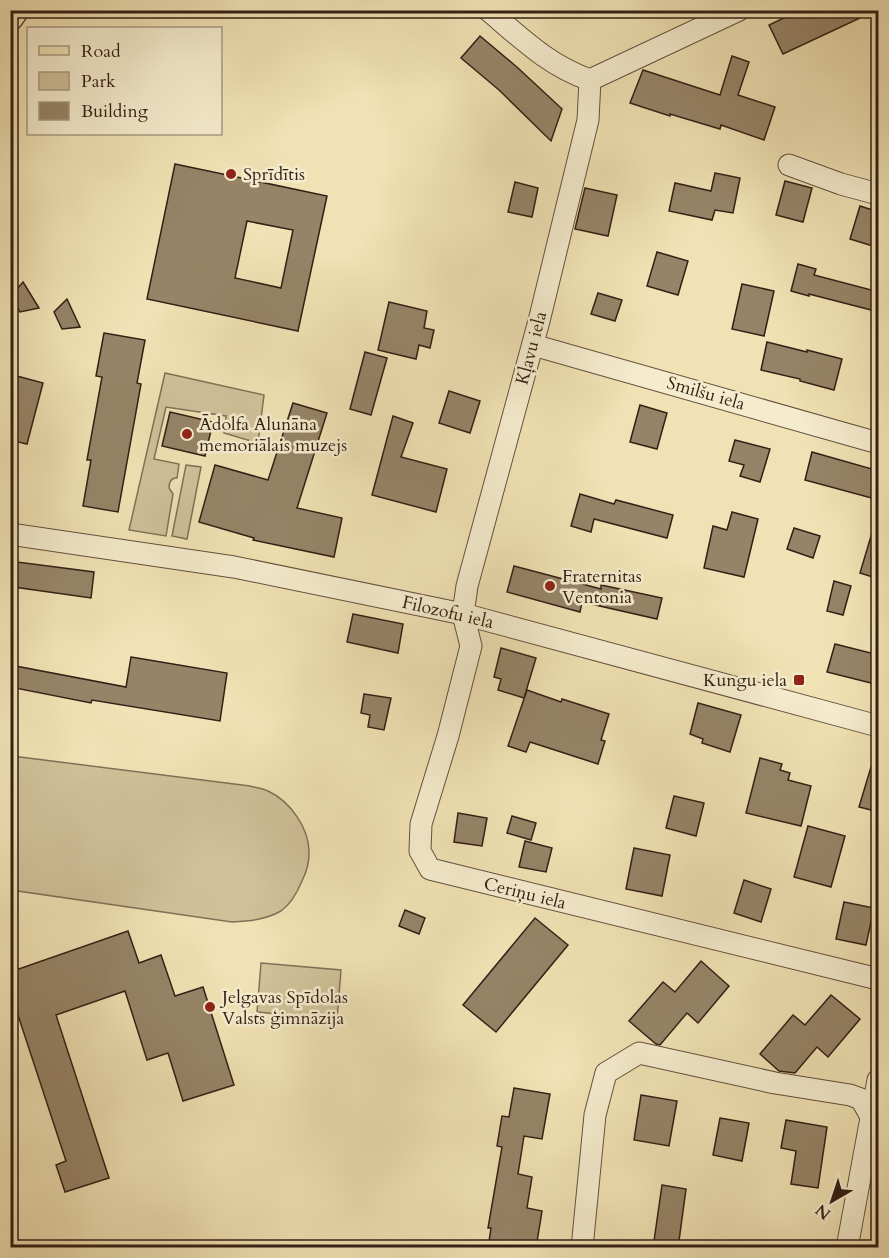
<svg xmlns="http://www.w3.org/2000/svg" width="889" height="1258" font-family="Cardo,serif">
	<rect width="100%" height="100%" fill="#f0e2b4"/>
	<filter id="stains"><feTurbulence type="fractalNoise" baseFrequency=".00333" numOctaves="4"/><feColorMatrix values="0 0 0 0 .2 0 0 0 0 .09 0 0 0 0 .02 0 0 0 .5 -.17"/></filter>
	<radialGradient id="worn" r=".72"><stop offset=".6" stop-color="#630" stop-opacity="0"/><stop offset="1" stop-color="#630" stop-opacity=".3"/></radialGradient>
	<g fill="#d0c199" stroke="#827057" stroke-width="1.5">
		<path d="M 165,373 L 264,395 L 258,443 L 224,433 L 226,416 L 166,407 L 154,459 L 179,464 L 177,478 C 171,477 169,483 169,488 L 173,494 L 166,536 L 129,530 Z"/>
		<polygon points="186,465 201,467 187,539 172,536"/>
		<path d="M 12,756 L 250,786 C 256,788 262,788 268,791 C 290,801 310,829 309,854 C 309,863 306,873 302,881 C 297,893 291,904 281,911 C 265,920 249,921 232,922 L 11,890 L 10,757 Z"/>
		<polygon points="261,963 341,970 337,1019 257,1012"/>
	</g>
	<g fill="#968468" stroke="#341f15" stroke-width="1.5" fill-rule="evenodd">
		<polygon points="800,10 877,10 783,54 769,25"/>
		<polygon points="480,36 518,68 562,109 551,141 499,90 461,58"/>
		<polygon points="732,56 749,62 738,95 775,107 764,140 721,125 720,129 670,114 670,116 630,103 643,70 720,95"/>
		<path d="M 175,164 L 327,196 L 298,331 L 147,299 ZM 247,221 L 293,230 L 281,288 L 235,278 Z"/>
		<polygon points="715,173 740,178 733,213 715,210 712,220 669,211 675,183 711,191"/>
		<polygon points="785,181 812,188 803,222 776,215"/>
		<polygon points="515,182 538,188 532,217 508,212"/>
		<polygon points="585,188 617,195 608,236 575,229"/>
		<polygon points="860,206 879,212 879,248 850,239"/>
		<polygon points="657,252 688,261 678,295 647,286"/>
		<polygon points="798,264 816,269 814,275 879,292 879,312 809,294 809,296 791,291"/>
		<polygon points="23,282 39,308 20,312 11,296"/>
		<polygon points="742,284 774,291 764,336 732,329"/>
		<polygon points="598,293 622,300 615,321 591,314"/>
		<polygon points="67,299 80,327 62,329 54,312"/>
		<polygon points="389,302 427,311 424,328 434,330 430,348 419,345 416,359 378,350"/>
		<polygon points="104,333 145,340 137,383 141,384 118,512 83,506 91,460 87,460 102,377 96,376"/>
		<polygon points="767,342 807,352 807,350 842,359 834,390 800,381 800,379 761,370"/>
		<polygon points="365,352 387,358 371,415 350,409"/>
		<polygon points="17,376 43,383 27,444 10,440 10,401"/>
		<polygon points="449,391 480,401 470,433 439,423"/>
		<polygon points="293,403 327,413 297,508 342,518 334,557 253,540 254,538 199,522 215,465 268,480"/>
		<polygon points="640,405 667,413 657,449 630,442"/>
		<polygon points="170,412 213,422 205,456 162,446"/>
		<polygon points="393,416 413,423 401,457 447,469 436,512 372,495"/>
		<polygon points="735,440 770,449 760,482 740,476 744,465 729,461"/>
		<polygon points="812,452 879,471 879,500 805,480"/>
		<polygon points="580,494 614,504 616,500 673,515 667,538 594,519 591,532 571,526"/>
		<polygon points="732,512 758,519 744,577 704,568 713,526 727,530"/>
		<polygon points="874,526 879,527 879,579 860,573"/>
		<polygon points="794,528 820,536 813,558 787,549"/>
		<polygon points="17,562 94,572 91,598 14,587"/>
		<polygon points="514,566 601,589 601,585 662,598 657,619 582,602 580,612 507,592"/>
		<polygon points="834,581 851,586 843,615 827,611"/>
		<polygon points="353,614 403,624 398,653 347,642"/>
		<polygon points="835,644 879,655 879,685 827,672"/>
		<polygon points="501,648 536,658 524,698 498,690 501,679 494,677"/>
		<polygon points="131,657 227,673 220,721 92,700 91,703 10,687 10,665 126,687"/>
		<polygon points="527,690 561,702 562,699 609,714 601,740 605,741 598,764 530,742 526,752 508,746"/>
		<polygon points="364,694 391,698 384,730 368,727 370,715 361,713"/>
		<polygon points="698,703 741,715 730,752 702,743 703,739 690,734"/>
		<polygon points="874,757 879,758 879,812 859,807"/>
		<polygon points="760,758 782,764 780,770 790,773 788,780 811,786 801,826 746,813"/>
		<polygon points="674,796 704,803 696,836 666,828"/>
		<polygon points="458,813 487,818 482,846 454,842"/>
		<polygon points="512,816 536,823 531,840 507,833"/>
		<polygon points="808,826 845,836 831,887 794,877"/>
		<polygon points="525,841 552,848 546,872 519,867"/>
		<polygon points="634,848 670,855 662,896 626,889"/>
		<polygon points="744,880 771,889 761,922 734,913"/>
		<polygon points="844,902 874,908 866,945 836,939"/>
		<polygon points="405,910 425,918 419,934 399,926"/>
		<polygon points="535,918 568,945 496,1032 463,1005"/>
		<polygon points="128,931 139,963 161,955 175,996 203,987 234,1085 183,1101 168,1053 147,1060 125,991 56,1015 109,1178 65,1192 56,1165 66,1161 15,1006 10,1008 10,972"/>
		<polygon points="701,961 729,986 698,1023 687,1013 660,1045 656,1044 629,1021 663,982 675,992"/>
		<polygon points="831,995 860,1019 828,1057 817,1047 795,1073 779,1071 760,1054 793,1015 805,1025"/>
		<polygon points="514,1088 550,1094 542,1139 524,1136 518,1174 532,1177 527,1208 542,1211 536,1248 488,1248 491,1228 488,1228 502,1147 497,1146 502,1116 509,1117"/>
		<polygon points="641,1095 677,1101 669,1146 634,1140"/>
		<polygon points="720,1118 749,1123 742,1161 713,1155"/>
		<polygon points="786,1120 827,1127 818,1188 791,1184 796,1151 781,1148"/>
		<polygon points="662,1185 686,1189 678,1248 653,1248"/>
	</g>
	<g fill="none" stroke-linecap="round" stroke-linejoin="round">
		<defs>
			<g id="minor">
				<path d="M 488,10 C 522,39 548,65 590,80 L 739,10"/>
				<polyline points="590,80 588,120 539,321 467,586 463,614 471,646 448,736 421,824 420,851 430,869 878,979"/>
				<polyline points="789,165 841,184 878,194"/>
				<polyline points="533,345 878,443"/>
				<polyline points="10,534 234,567 463,614 878,726"/>
				<polyline points="582,1248 595,1115 606,1073 639,1053 775,1083 850,1095 861,1099 871,1117 878,1122"/>
				<polyline points="847,1248 878,1080"/>
			</g>
			<polyline id="major" points="10,17 15,10"/>
		</defs>
		<use href="#minor" stroke="#63503d" stroke-width="23"/>
		<use href="#major" stroke="#341f15" stroke-width="29"/>
		<use href="#minor" stroke="#f5ecce" stroke-width="21"/>
		<use href="#major" stroke="#f0e2b4" stroke-width="27"/>
	</g>
	<g fill="#8f2418" stroke="#f5ecce" stroke-width="2">
		<circle cx="231" cy="174" r="6"/>
		<circle cx="187" cy="434" r="6"/>
		<circle cx="550" cy="586" r="6"/>
		<rect x="793" y="674" width="12" height="12" rx="3"/>
		<circle cx="210" cy="1007" r="6"/>
	</g>
	<g text-anchor="middle" stroke-width="5" stroke-linejoin="round" paint-order="stroke">
		<g font-size="18" fill="#341f15" stroke="#f5ecce" text-anchor="start">
			<text x="243" y="180">Sprīdītis</text>
			<text x="199" y="430">Ādolfa Alunāna<tspan x="199" dy="21">memoriālais muzejs</tspan></text>
			<text x="562" y="582">Fraternitas<tspan x="562" dy="21">Ventonia</tspan></text>
			<text x="787" y="686" text-anchor="end">Kungu iela</text>
			<text x="222" y="1003">Jelgavas Spīdolas<tspan x="222" dy="21">Valsts ģimnāzija</tspan></text>
		</g>
		<g font-size="18" fill="#341f15" stroke="#f5ecce">
			<text transform="translate(531 348) rotate(-75)" y="6">Kļavu iela</text>
			<text transform="translate(706 393) rotate(16)" y="6">Smilšu iela</text>
			<text transform="translate(448 612) rotate(13)" y="6">Filozofu iela</text>
			<text transform="translate(525 893) rotate(14)" y="6">Ceriņu iela</text>
		</g>
	</g>
	<rect width="889" height="1258" fill="none" stroke="#f0e2b4" stroke-width="36"/>
	<rect x="12" y="12" width="865" height="1234" fill="none" stroke="#341f15" stroke-width="3"/>
	<rect x="18" y="18" width="853" height="1222" fill="none" stroke="#341f15" stroke-width="1.5"/>
	<rect x="27" y="27" width="195" height="108" fill="#f5ecce" stroke="#a89a84" stroke-width="1.5"/>
	<rect x="39" y="46" width="30" height="9" fill="#f0e2b4" stroke="#a89a84" stroke-width="1.5"/>
	<text x="81" y="57" font-size="18" fill="#341f15">Road</text>
	<rect x="39" y="72" width="30" height="18" fill="#d0c199" stroke="#a89a84" stroke-width="1.5"/>
	<text x="81" y="87" font-size="18" fill="#341f15">Park</text>
	<rect x="39" y="102" width="30" height="18" fill="#968468" stroke="#a89a84" stroke-width="1.5"/>
	<text x="81" y="117" font-size="18" fill="#341f15">Building</text>
	<g transform="translate(832 1201) rotate(219)" stroke="#f5ecce" stroke-width="4.5" paint-order="stroke">
	<path d="M0-4.5L10 22L0 15L-10 22Z" fill="#341f15"/>
	<text y="-9" font-size="16" font-weight="bold" text-anchor="middle" fill="#341f15">N</text>
	</g>
	<rect width="100%" height="100%" filter="url(#stains)"/>
	<rect width="100%" height="100%" fill="url(#worn)"/>
</svg>
